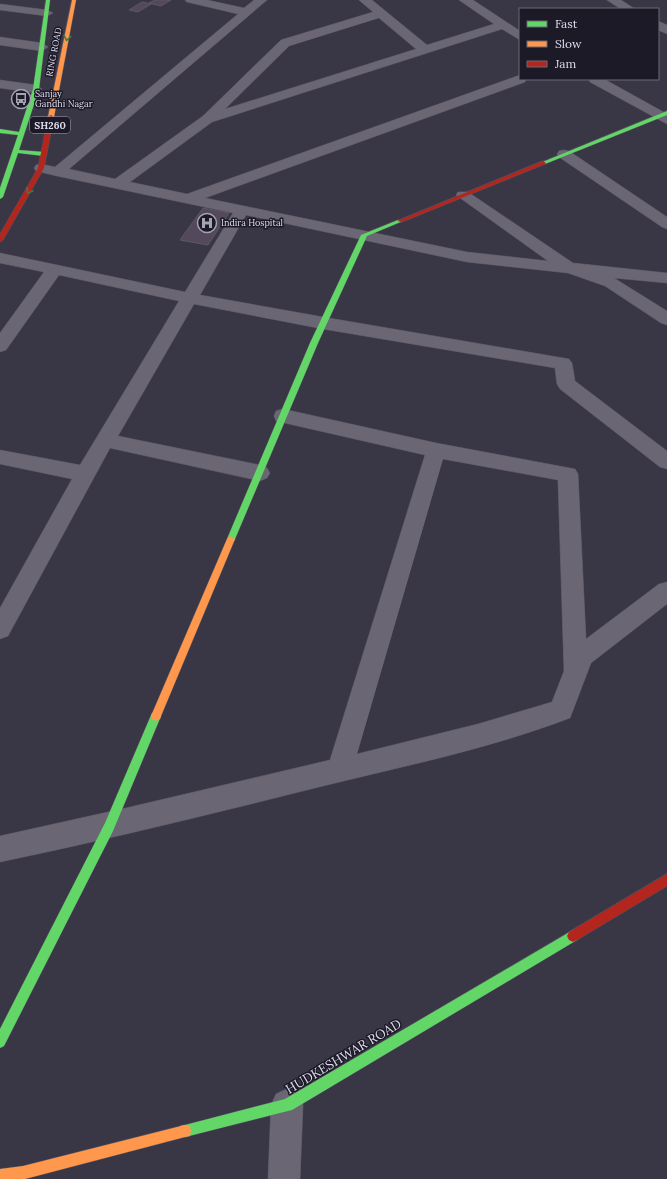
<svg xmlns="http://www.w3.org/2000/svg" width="667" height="1179" font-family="Lora,serif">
	<rect width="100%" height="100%" fill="#393646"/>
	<g fill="#53485c" stroke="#5d5864">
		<polygon points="155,0 171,0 161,6 149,3"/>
		<polygon points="142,2 151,4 138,12 129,10"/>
		<polygon points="203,208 229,213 208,245 180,240"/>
	</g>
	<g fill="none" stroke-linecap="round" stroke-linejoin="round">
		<defs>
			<g id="street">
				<path d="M 185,0 L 207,0 L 244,8 L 254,0 L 267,0 L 69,169 L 115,179 L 203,116 L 281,40 L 373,12 L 359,0 L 372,0 L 427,45 L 494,24 L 459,0 L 473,0 L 520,31 L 520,40 L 502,29 L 212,122 L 130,182 L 187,194 L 520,75 L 520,79 L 526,79 L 525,82 L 205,198 L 467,252 L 548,261 L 456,195 L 458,192 L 468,192 L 573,263 L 667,273 L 667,283 L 614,278 L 667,311 L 667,325 L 661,323 L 605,286 L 568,273 L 467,262 L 246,215 L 200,295 L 323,317 L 569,359 L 572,363 L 575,381 L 667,451 L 667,469 L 660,467 L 560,389 L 557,384 L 555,368 L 323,329 L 194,304 L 118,436 L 260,465 L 267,468 L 270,473 L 267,478 L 260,481 L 110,448 L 8,636 L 0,639 L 0,608 L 72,479 L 0,464 L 0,450 L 80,465 L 179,301 L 59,275 L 6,350 L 0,352 L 0,333 L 44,272 L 0,263 L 0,253 L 185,292 L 233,213 L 57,176 L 36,171 L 34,168 L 36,165 L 41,164 L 55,167 L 238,14 L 187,2 ZM 379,18 L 416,49 L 225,109 L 289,46 Z"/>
				<polygon points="607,0 621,0 635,9 621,9"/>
				<polygon points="0,4 47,10 53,13 47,16 0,10"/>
				<polygon points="658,21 667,25 667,34 658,30"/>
				<polygon points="0,37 42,43 48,47 42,51 0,45"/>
				<polygon points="589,79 604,79 667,114 667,124 590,82"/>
				<polygon points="0,80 36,85 42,89 36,93 0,88"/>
				<polygon points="564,150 569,151 667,217 667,229 662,227 559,157 557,154 559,151"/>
				<path d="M 283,409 L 436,443 L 575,469 L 578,474 L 586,639 L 659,584 L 667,582 L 667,604 L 591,663 L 570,718 C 491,748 409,765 327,785 C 219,812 110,839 0,862 L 0,836 L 126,808 L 330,760 L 425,455 L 276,421 L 274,416 L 276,411 ZM 443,459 L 558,480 L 564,671 L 552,702 L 478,724 L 357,754 Z"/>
				<polygon points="287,1089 298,1094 303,1105 300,1179 268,1179 271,1105 276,1094"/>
			</g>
			<g id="fast">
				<polygon points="46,0 50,0 39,89 19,150 44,152 47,154 44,156 18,153 3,197 0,199 0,188 18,135 0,133 0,129 19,132 33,89"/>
				<polygon points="667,111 667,115 545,164 540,163"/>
				<polygon points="398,220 403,221 367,236 318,343 235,539 234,541 228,541 227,539 310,343 361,235"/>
				<polygon points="156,711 160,713 161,716 113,831 4,1046 0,1048 0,1029 105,823 152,713"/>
				<polygon points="573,930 577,932 579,936 577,940 292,1110 185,1137 180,1136 179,1131 180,1126 185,1125 285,1099"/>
			</g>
			<g id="slow">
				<polygon points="72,0 76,0 54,117 51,119 48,117"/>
				<polygon points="231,536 235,539 161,716 160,719 156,721 152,719 151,716 227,539"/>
				<polygon points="185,1125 190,1126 191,1131 190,1136 185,1137 25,1179 0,1179 0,1169 23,1166"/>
			</g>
			<g id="jam">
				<polygon points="51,115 54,117 44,168 3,240 0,242 0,234 38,168 48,117"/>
				<polygon points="543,161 546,163 545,164 402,222 397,221"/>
				<polygon points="667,874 667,886 577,940 573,942 569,940 567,936 569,932"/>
			</g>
		</defs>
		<use href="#street" stroke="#575462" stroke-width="1"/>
		<use href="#fast" stroke="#575462" stroke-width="1"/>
		<use href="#slow" stroke="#575462" stroke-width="1"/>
		<use href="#jam" stroke="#575462" stroke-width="1"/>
		<use href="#street" fill="#6a6674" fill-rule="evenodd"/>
		<use href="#fast" fill="#63d668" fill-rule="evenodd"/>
		<use href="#slow" fill="#ff974d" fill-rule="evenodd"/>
		<use href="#jam" fill="#b3261e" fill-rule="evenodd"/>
	</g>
	<defs><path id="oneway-chevron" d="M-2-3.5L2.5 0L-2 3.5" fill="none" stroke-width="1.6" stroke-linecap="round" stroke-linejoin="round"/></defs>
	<g stroke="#407848">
		<use href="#oneway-chevron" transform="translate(67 38) rotate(100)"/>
		<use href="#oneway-chevron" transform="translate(29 191) rotate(118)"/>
	</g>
	<defs>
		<symbol id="bus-ring" viewBox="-11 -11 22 22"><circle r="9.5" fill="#1c1a27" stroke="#a5a2b4" stroke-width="1.5"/><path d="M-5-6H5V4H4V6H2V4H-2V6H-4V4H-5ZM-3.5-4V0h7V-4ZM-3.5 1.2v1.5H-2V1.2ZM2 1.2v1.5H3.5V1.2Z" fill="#a5a2b4"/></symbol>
		<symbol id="hospital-ring" viewBox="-11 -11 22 22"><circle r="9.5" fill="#1c1a27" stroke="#a5a2b4" stroke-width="1.5"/><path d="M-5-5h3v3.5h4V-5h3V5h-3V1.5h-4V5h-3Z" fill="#a5a2b4"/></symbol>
	</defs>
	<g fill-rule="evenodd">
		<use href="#bus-ring" x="10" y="88" width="22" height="22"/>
		<use href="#hospital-ring" x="196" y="212" width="22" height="22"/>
	</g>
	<g text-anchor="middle" stroke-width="3" stroke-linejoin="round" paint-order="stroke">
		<g font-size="9" fill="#dfdcef" stroke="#1c1a27">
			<text transform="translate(54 52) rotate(-79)" y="3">RING ROAD</text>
		</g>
		<g font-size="9" fill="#dfdcef" stroke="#1c1a27" text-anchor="start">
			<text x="35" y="97">Sanjay<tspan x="35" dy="10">Gandhi Nagar</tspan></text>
			<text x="221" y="226">Indira Hospital</text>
		</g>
		<rect fill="#1c1a27" stroke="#a4a2b3" stroke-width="1" x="30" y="117" width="40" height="16" rx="3"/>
		<g font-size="10" font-weight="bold" fill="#dfdcef">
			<text x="50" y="129">SH260</text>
		</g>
		<g font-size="13" fill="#dfdcef" stroke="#1c1a27">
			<text transform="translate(343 1056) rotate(-31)" y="5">HUDKESHWAR ROAD</text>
		</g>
	</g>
	<rect x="519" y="8" width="140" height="72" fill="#1c1a27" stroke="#6a6877"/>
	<rect x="527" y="21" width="20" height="6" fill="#63d668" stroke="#6a6877"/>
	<text x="555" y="28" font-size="12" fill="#dfdcef">Fast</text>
	<rect x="527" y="41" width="20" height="6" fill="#ff974d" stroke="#6a6877"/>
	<text x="555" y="48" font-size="12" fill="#dfdcef">Slow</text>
	<rect x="527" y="61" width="20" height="6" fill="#b3261e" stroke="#6a6877"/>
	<text x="555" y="68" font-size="12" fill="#dfdcef">Jam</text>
</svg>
